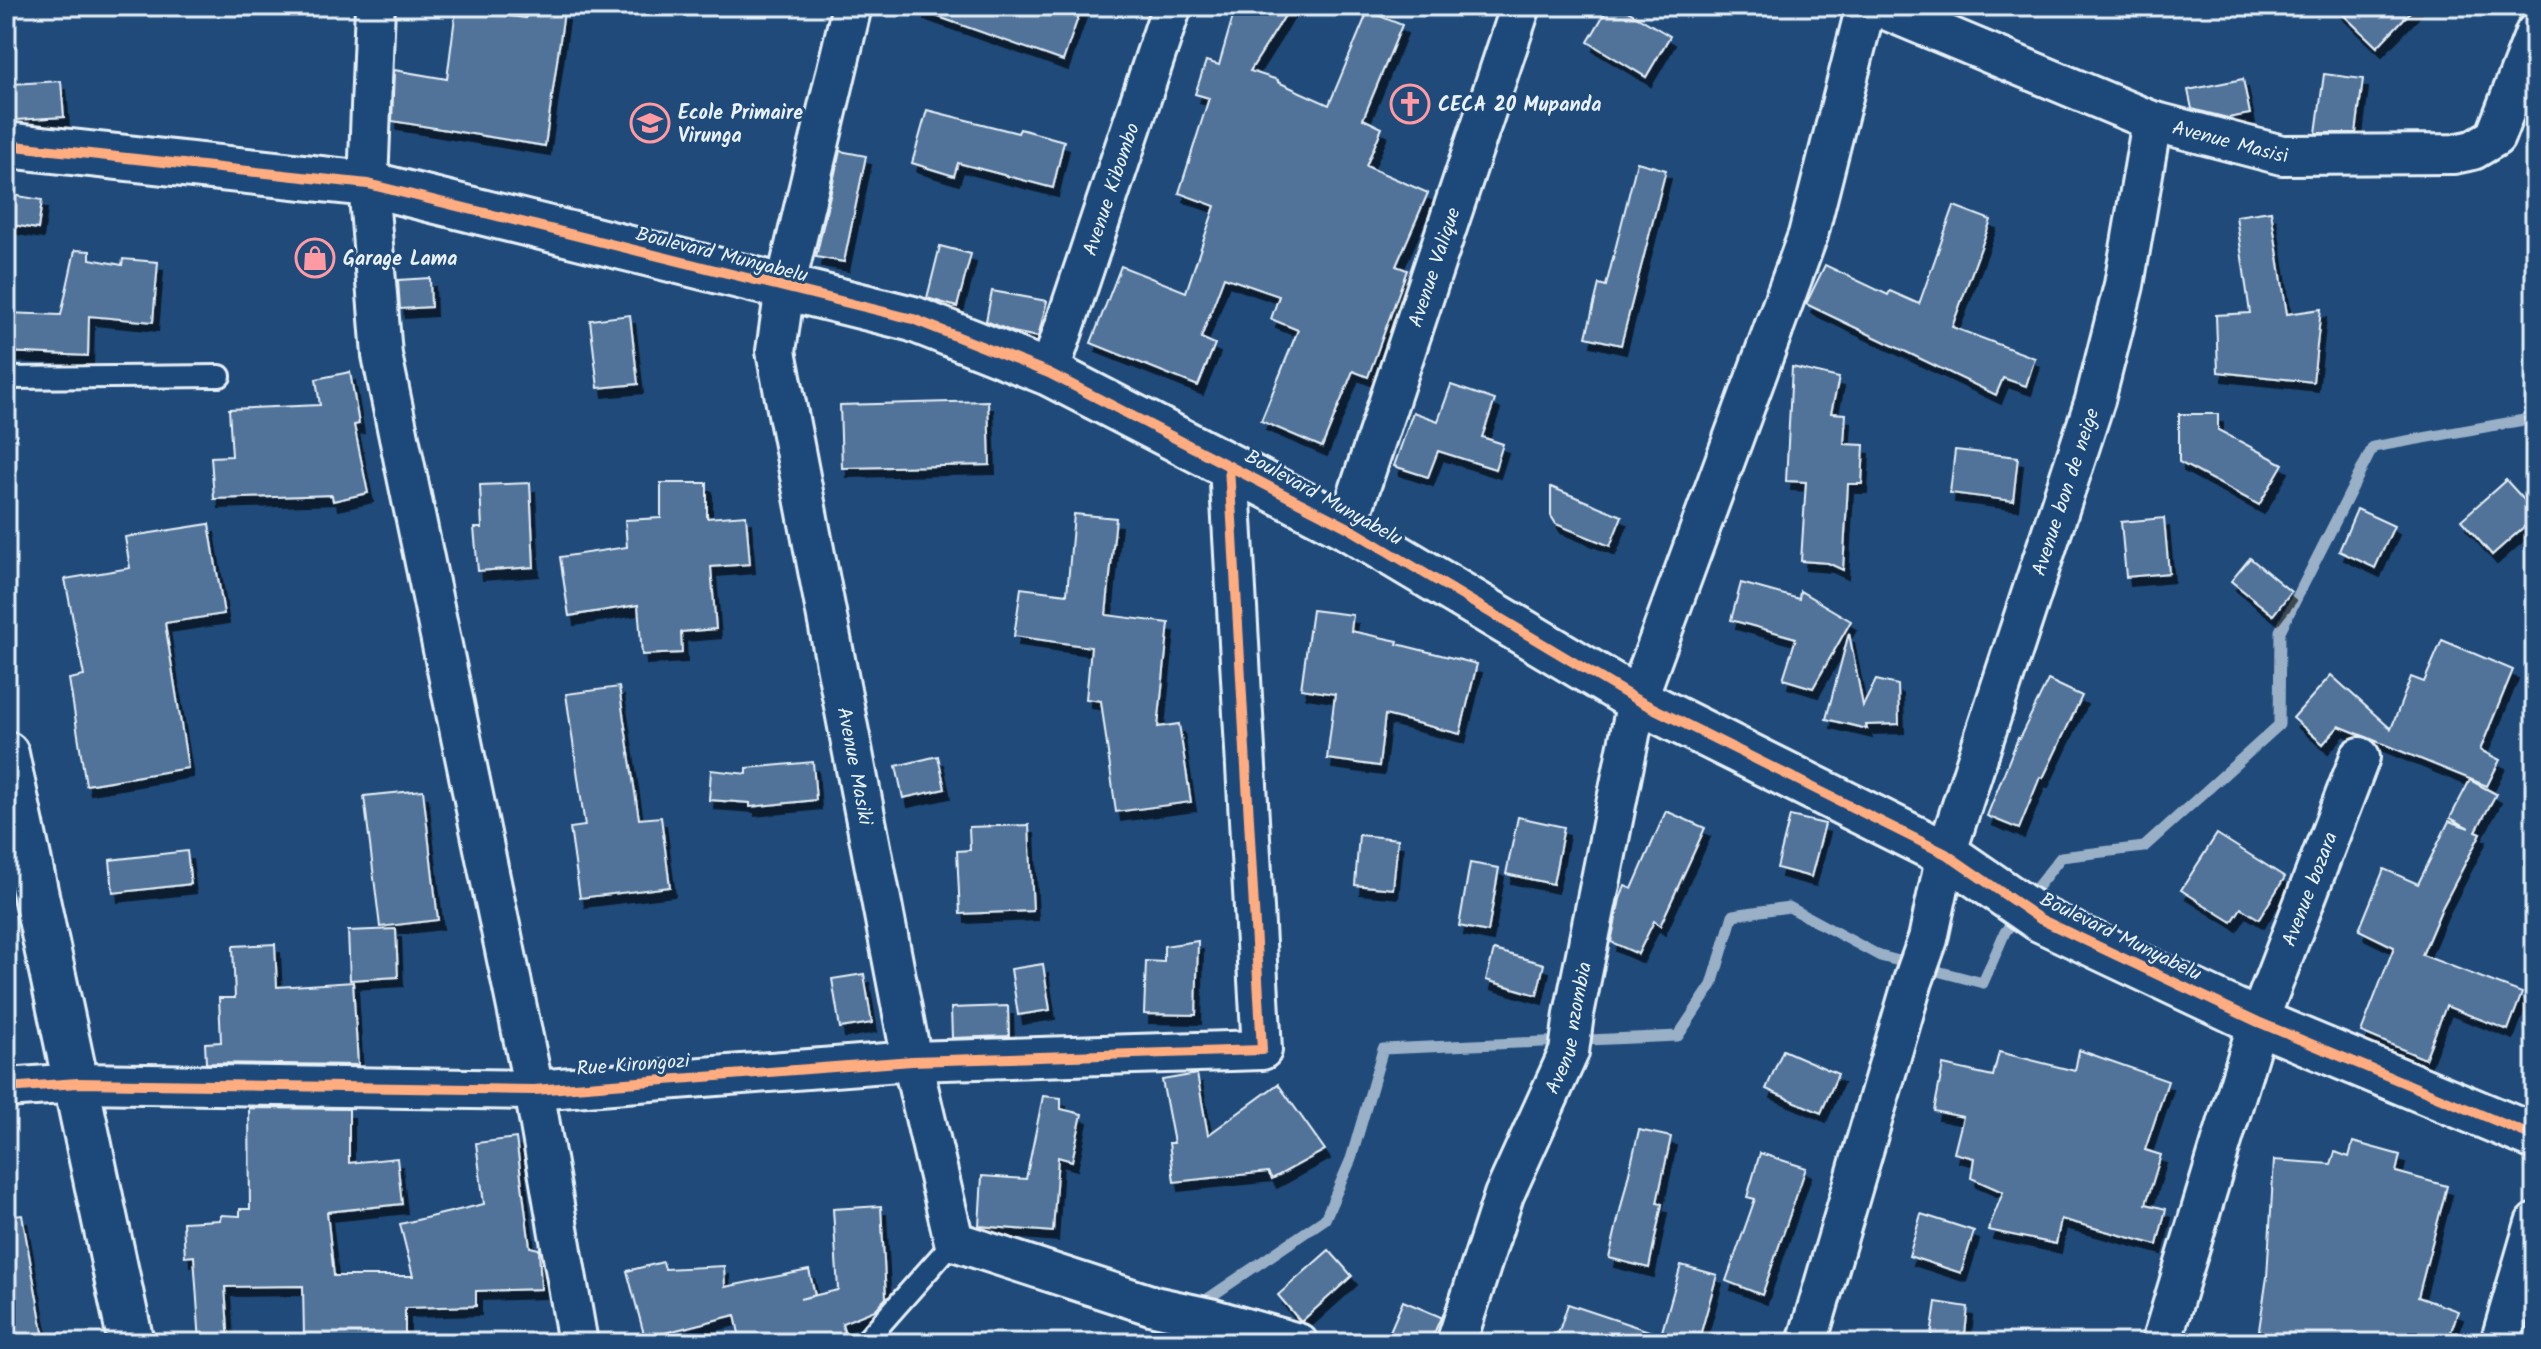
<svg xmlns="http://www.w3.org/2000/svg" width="2541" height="1349" font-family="Kalam,sans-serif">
	<defs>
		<filter id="shadow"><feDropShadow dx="5" dy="9" stdDeviation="0" flood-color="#0009"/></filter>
	</defs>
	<rect width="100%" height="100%" fill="#1f4a7a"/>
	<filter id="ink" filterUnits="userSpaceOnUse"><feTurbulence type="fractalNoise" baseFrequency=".0125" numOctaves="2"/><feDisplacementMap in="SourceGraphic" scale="16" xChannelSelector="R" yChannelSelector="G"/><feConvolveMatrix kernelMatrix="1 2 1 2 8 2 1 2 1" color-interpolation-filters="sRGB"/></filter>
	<g filter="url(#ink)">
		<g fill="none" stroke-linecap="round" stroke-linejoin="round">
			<g stroke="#9ab0c7" stroke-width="11">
				<polyline points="2026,901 2061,857 2144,847 2279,725 2280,631 2373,447 2535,418"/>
				<polyline points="1197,1306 1325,1219 1351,1159 1383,1049 1678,1036 1712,985 1733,915 1789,907 1880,956 1983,983 2005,932 2017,916"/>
				<polyline points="1154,1343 1176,1320"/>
			</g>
		</g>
		<g fill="#517399" stroke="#e8f1f8" stroke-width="2" filter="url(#shadow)">
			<polygon points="527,6 564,12 545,146 392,121 394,70 447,79 456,9 526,18"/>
			<polygon points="920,6 1082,6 1063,61 919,10"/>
			<polygon points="1236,6 1291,6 1250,71 1278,80 1278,82 1329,105 1368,11 1402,25 1363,119 1382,128 1366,166 1428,193 1396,266 1407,270 1368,377 1353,371 1322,447 1261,421 1298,330 1271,319 1279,296 1224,277 1201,338 1215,344 1198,386 1091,343 1121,266 1186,292 1215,206 1179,193 1209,98 1195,94 1206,61 1219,65"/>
			<polygon points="1609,6 1619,6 1670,36 1646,77 1588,42"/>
			<polygon points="2334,6 2416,6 2377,47"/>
			<polygon points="2324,74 2363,79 2356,133 2316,133"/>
			<polygon points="2243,79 2250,114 2228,118 2192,109 2188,90"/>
			<polygon points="61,81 64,117 15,120 12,84"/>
			<polygon points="927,110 1018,133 1020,129 1064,141 1053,188 958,163 954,176 912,163"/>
			<polygon points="840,151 866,156 844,262 816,257"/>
			<polygon points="1637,162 1666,170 1621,345 1586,337 1599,284 1606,286"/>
			<polygon points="6,194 42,200 38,229 6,224"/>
			<polygon points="1954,206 1991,220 1952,327 2035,358 2026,386 2003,378 1996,395 1806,304 1825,265 1888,295 1890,291 1919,304"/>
			<polygon points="2271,211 2287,314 2321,309 2313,382 2218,372 2216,315 2250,313 2236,216"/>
			<polygon points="940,246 971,254 957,307 927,298"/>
			<polygon points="75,250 90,251 90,259 122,265 123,259 158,262 153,322 89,316 88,356 6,352 6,313 61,315"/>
			<polygon points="430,278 431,307 400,309 398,280"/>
			<polygon points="992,291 1047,301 1038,337 1013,332 986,321"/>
			<polygon points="630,315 638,384 598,388 590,320"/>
			<polygon points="1792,367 1839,378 1831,413 1846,414 1844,444 1864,445 1862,484 1848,484 1843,570 1828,563 1801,561 1806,482 1786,481"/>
			<polygon points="350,372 359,424 354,425 368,493 333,501 332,495 214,499 211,457 232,456 229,409 320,405 316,379"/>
			<polygon points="1451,385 1495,400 1482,437 1503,444 1495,469 1438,451 1428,477 1394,466 1413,412 1438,421"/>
			<polygon points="988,401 990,465 842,468 840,405"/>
			<polygon points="2179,414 2218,414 2218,430 2283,464 2259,505 2179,462"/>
			<polygon points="1955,450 2018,457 2013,501 1950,493"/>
			<polygon points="2506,480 2535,512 2535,517 2492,555 2461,520"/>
			<polygon points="530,483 534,567 478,571 474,528 482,528 480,485"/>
			<polygon points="661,483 707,483 707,518 746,515 750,564 711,567 716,629 681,632 682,653 642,655 638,605 569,616 560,557 627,547 625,520 661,518"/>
			<polygon points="1551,487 1622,516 1610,546 1556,524 1551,516"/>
			<polygon points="2357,509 2394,526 2375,568 2339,551"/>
			<polygon points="1074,514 1116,518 1106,615 1169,623 1158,727 1179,724 1191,802 1116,812 1101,701 1086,699 1091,647 1014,636 1021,588 1067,594"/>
			<polygon points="2164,518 2169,573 2126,577 2121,522"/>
			<polygon points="209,524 224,614 165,623 188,768 86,785 69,679 84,676 65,579 130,568 125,537"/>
			<polygon points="2250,558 2291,592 2273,615 2231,581"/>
			<polygon points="1741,583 1799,599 1800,591 1851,621 1813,688 1783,679 1796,638 1731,620"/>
			<polygon points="1312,610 1353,615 1351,631 1398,641 1397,644 1477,664 1460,734 1385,715 1379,766 1327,759 1335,694 1301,689"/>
			<polygon points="1849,633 1863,706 1876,680 1898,685 1899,724 1866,725 1867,729 1826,719"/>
			<polygon points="2442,640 2513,670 2480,750 2500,760 2487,786 2339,726 2323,744 2293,718 2331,675 2391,729 2411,677 2424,682"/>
			<polygon points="2048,680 2082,696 2043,778 2040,777 2019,829 1987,816 2018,738 2019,739"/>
			<polygon points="619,687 639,819 661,817 670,887 580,898 570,828 585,826 566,694"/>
			<polygon points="938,756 945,789 903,798 896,766"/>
			<polygon points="813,762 816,800 750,807 750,803 709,800 711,770 747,774 747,768"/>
			<polygon points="2470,780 2496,794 2476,831 2481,833 2442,908 2422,955 2522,993 2508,1030 2446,1006 2425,1059 2361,1032 2394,947 2359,930 2384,869 2418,884 2449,821 2469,828 2450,818"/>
			<polygon points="423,790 438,920 380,927 364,796"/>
			<polygon points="1666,811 1705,828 1660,926 1654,921 1638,954 1611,942 1620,899 1625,886 1632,889"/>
			<polygon points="1790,816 1825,824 1811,877 1777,868"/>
			<polygon points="1518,817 1564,827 1553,884 1506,874"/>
			<polygon points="1029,825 1033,911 960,914 957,851 970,850 969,827"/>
			<polygon points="2217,834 2285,877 2259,919 2241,908 2232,922 2181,890"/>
			<polygon points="1359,835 1398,839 1393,889 1355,885"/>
			<polygon points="187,851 191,884 113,893 110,860"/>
			<polygon points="1470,863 1499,868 1488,932 1459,926"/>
			<polygon points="396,929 398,977 350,980 348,931"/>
			<polygon points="1198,941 1196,1015 1144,1014 1146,961 1164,962 1164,946"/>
			<polygon points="275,944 277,987 353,982 358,1065 206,1063 205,1043 221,1042 219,998 235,998 233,946"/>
			<polygon points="1494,950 1544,964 1537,995 1486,980"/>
			<polygon points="1043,964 1050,1010 1018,1015 1011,969"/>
			<polygon points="864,974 872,1023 840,1028 832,979"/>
			<polygon points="1008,1006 1009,1036 952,1038 951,1008"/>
			<polygon points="1783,1050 1838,1074 1821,1113 1766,1089"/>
			<polygon points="2079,1050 2168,1081 2145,1150 2161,1155 2146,1204 2166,1209 2157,1245 2061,1219 2056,1244 1988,1230 2003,1192 1971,1178 1974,1158 1954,1153 1963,1117 1934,1111 1943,1065 1993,1076 1999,1052 2075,1071"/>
			<polygon points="1197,1074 1208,1135 1278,1084 1325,1150 1272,1179 1268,1172 1174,1182 1169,1143 1174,1143 1162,1080"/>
			<polygon points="1043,1096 1061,1098 1061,1109 1082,1114 1072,1161 1058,1157 1053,1232 979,1226 982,1176 1026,1179"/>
			<polygon points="249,1108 349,1109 349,1163 397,1158 402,1204 327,1212 334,1276 413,1276 400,1224 484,1204 476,1143 516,1138 530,1247 539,1249 541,1289 476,1291 476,1306 405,1308 405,1336 396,1336 396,1343 321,1343 321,1337 304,1336 303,1286 225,1287 229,1343 200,1343 194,1256 185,1257 183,1222 220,1220 221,1215 240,1216 240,1209 250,1209"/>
			<polygon points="1639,1130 1671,1137 1657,1203 1662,1204 1649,1268 1609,1258"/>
			<polygon points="2353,1142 2400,1155 2396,1172 2447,1186 2418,1297 2458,1311 2447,1343 2430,1343 2403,1333 2400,1343 2257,1343 2267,1277 2274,1160 2331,1164 2335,1152 2349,1157"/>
			<polygon points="1760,1153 1806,1168 1762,1295 1726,1281 1755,1199 1747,1197"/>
			<polygon points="881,1206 886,1298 875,1310 842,1323 846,1339 830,1343 741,1343 735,1315 645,1338 627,1271 663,1262 665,1269 724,1266 725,1287 809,1270 815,1295 800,1299 838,1290 833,1209"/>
			<polygon points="1921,1214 1974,1231 1961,1273 1909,1256"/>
			<polygon points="22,1215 45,1343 6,1343 6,1217"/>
			<polygon points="1329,1250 1352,1276 1302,1321 1300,1321 1278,1295"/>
			<polygon points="1681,1265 1717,1275 1698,1343 1555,1343 1568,1304 1661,1335"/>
			<polygon points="1403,1301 1441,1317 1430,1343 1385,1343"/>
			<polygon points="1936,1302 1968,1307 1964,1343 1930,1343"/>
		</g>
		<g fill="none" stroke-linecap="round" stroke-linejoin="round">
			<defs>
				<g id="service">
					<polyline points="6,378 220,376"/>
					<polyline points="864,1343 954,1241"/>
				</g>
				<g id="minor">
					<polyline points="375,6 368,184 382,355 534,1090 578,1343"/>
					<path id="s1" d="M 852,6 L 785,288 L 776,351 L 912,1061 L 954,1241 L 1154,1306 L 1210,1318 L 1298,1343"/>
					<path id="s2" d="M 1876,6 L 2152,121 L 2282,155 L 2454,154 L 2473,150 L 2495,137 L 2535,33"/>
					<path id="s3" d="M 1049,373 L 1172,6"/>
					<path id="s4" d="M 1347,527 L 1521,6"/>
					<polyline points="6,1088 78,1083 534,1090 912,1061 1262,1050 1229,466"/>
					<path id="s5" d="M 1456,1343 L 1504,1195 L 1569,1052 L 1574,1014 L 1637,700 L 1808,235 L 1866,6"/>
					<path id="s6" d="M 1807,1343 L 1913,981 L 1928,939 L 1946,854 L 2095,400 L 2124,285 L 2152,121"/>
					<path id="s7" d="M 2161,1343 L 2258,1022 L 2360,757"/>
					<polyline points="2500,1343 2535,1223"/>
				</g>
				<polyline id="tertiary" points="6,145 368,184 913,319 1049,373 1347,527 1637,700 1946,854 2040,919 2258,1022 2535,1137"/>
				<polyline id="trunk" points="6,754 131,1343"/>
			</defs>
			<use href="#service" stroke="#e8f1f8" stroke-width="26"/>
			<use href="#minor" stroke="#e8f1f8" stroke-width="44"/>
			<use href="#tertiary" stroke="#e8f1f8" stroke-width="50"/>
			<use href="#trunk" stroke="#e8f1f8" stroke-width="50"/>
			<use href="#service" stroke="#1f4a7a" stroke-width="20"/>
			<use href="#minor" stroke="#1f4a7a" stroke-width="38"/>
			<use href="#tertiary" stroke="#1f4a7a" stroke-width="44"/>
			<use href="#trunk" stroke="#1f4a7a" stroke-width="44"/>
			<defs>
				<g id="cycleway">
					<polyline points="6,145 368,184 913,319 1049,373 1347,527 1637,700 1946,854 2040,919 2258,1022 2535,1137"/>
					<polyline points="6,1088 78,1083 534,1090 912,1061 1262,1050 1229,466"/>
				</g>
			</defs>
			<use href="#cycleway" stroke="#1f4a7a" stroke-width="15"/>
			<use href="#cycleway" stroke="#ffac80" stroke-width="10"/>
		</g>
	</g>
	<defs>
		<symbol id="church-ring" viewBox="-11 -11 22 22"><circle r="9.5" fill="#1f4a7a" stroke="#ff9aa2" stroke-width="1.5"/><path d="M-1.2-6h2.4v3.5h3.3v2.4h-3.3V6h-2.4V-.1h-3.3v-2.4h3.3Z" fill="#ff9aa2"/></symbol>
		<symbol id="school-ring" viewBox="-11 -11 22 22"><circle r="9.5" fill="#1f4a7a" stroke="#ff9aa2" stroke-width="1.5"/><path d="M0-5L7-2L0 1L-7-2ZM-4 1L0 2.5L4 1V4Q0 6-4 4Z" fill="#ff9aa2"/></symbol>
		<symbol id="shop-ring" viewBox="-11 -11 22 22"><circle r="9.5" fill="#1f4a7a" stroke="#ff9aa2" stroke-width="1.5"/><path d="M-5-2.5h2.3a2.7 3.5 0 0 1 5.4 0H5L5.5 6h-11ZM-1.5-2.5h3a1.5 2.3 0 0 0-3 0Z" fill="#ff9aa2"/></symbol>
	</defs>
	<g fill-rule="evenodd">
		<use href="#church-ring" x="1388" y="82" width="44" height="44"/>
		<use href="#school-ring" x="628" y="101" width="44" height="44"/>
		<use href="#shop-ring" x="293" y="236" width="44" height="44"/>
	</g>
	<g text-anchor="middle" stroke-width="6" stroke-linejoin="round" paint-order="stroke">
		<g font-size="20" font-weight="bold" fill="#e8f1f8" stroke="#1f4a7a" text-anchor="start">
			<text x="1438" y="111">CECA 20 Mupanda</text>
			<text x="678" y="119">Ecole Primaire<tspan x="678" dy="23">Virunga</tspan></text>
			<text x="343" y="265">Garage Lama</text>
		</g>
		<g font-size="20" fill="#e8f1f8" stroke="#1f4a7a">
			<text dy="7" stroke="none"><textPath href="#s2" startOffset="380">Avenue Masisi</textPath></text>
			<text dy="7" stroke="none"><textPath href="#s3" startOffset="194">Avenue Kibombo</textPath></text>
			<text transform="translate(722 254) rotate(14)" y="7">Boulevard Munyabelu</text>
			<text dy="7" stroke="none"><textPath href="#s4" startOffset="274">Avenue Valique</textPath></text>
			<text dy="7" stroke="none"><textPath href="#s6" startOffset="890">Avenue bon de neige</textPath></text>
			<text transform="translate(1324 497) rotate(29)" y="7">Boulevard Munyabelu</text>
			<text dy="7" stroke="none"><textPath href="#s1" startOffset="776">Avenue Masiki</textPath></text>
			<text dy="7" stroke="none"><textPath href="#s7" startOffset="478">Avenue bozara</textPath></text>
			<text transform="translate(2121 936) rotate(26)" y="7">Boulevard Munyabelu</text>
			<text dy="7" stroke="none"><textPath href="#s5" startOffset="336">Avenue nzombia</textPath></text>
			<text transform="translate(633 1064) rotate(-4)" y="7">Rue Kirongozi</text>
		</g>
	</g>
	<rect width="2541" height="1349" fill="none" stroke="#1f4a7a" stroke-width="32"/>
	<rect x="16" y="16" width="2509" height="1317" fill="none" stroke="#e8f1f8" stroke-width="3" filter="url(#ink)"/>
</svg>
